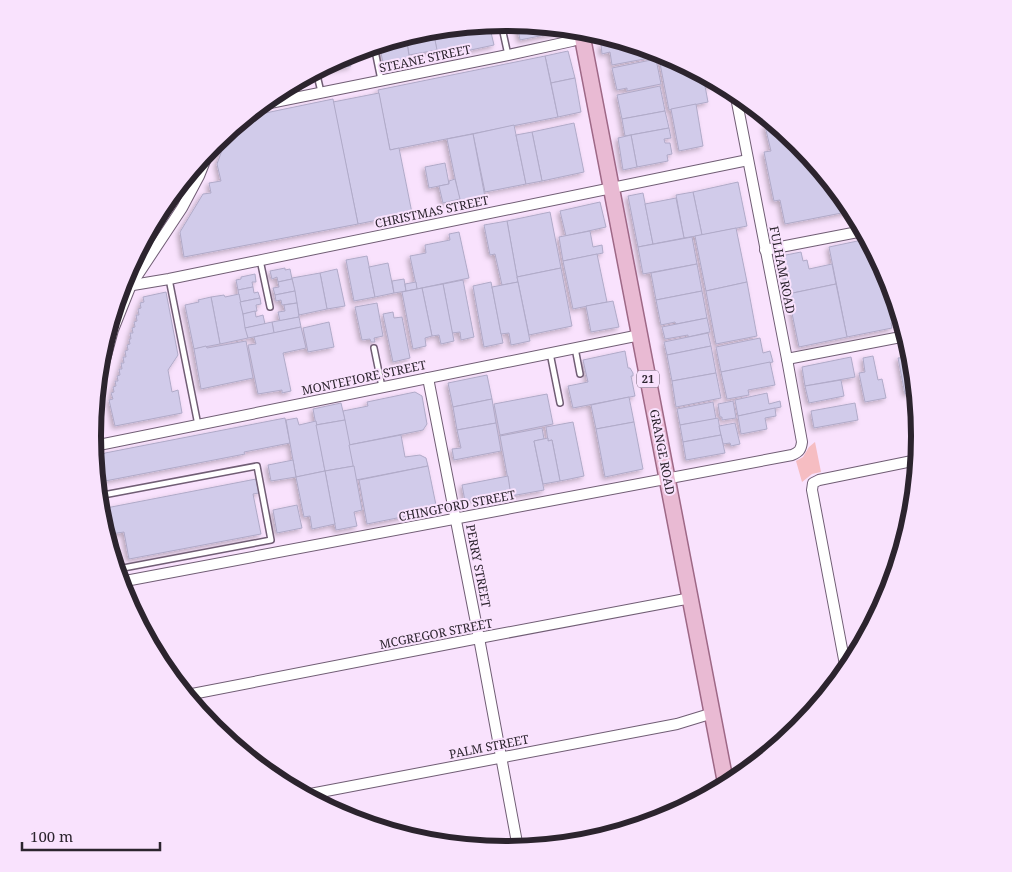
<svg xmlns="http://www.w3.org/2000/svg" width="1012" height="872" font-family="'Noto Serif',serif">
	<defs>
		<filter id="shadow"><feDropShadow dx="-2.5" dy="2.5" stdDeviation="2.5" flood-color="#0004"/></filter>
	</defs>
	<rect width="100%" height="100%" fill="#f9e2fd"/>
	<polygon fill="#f6bdc2" points="815,442 821,472 812,474 802,482 796,461 803,457 809,447"/>
	<g fill="#d1cbea" stroke="#b0aac8" filter="url(#shadow)">
		<polygon points="489,24 494,45 438,57 433,30"/>
		<polygon points="517,24 563,28 564,31 520,40"/>
		<polygon points="426,30 433,30 437,50 409,55 406,36"/>
		<polygon points="406,36 410,62 384,67 379,44"/>
		<polygon points="621,41 654,51 655,57 612,65 610,52 602,54 601,45"/>
		<polygon points="365,49 365,53 354,55 353,52"/>
		<polygon points="568,51 575,78 551,83 545,56"/>
		<polygon points="348,54 351,66 328,70 327,65"/>
		<polygon points="545,56 558,117 390,150 378,90"/>
		<polygon points="668,56 711,79 712,85 705,86 708,102 669,110 659,58"/>
		<polygon points="656,59 661,84 627,91 627,88 617,90 612,68"/>
		<polygon points="575,78 581,112 558,117 551,83"/>
		<polygon points="660,86 665,111 622,119 617,95"/>
		<polygon points="379,93 390,150 399,148 412,213 358,224 333,102"/>
		<polygon points="333,99 358,224 184,257 180,232 203,194 211,193 209,183 221,181 217,164 229,131 246,117"/>
		<polygon points="696,104 703,146 679,151 671,109"/>
		<polygon points="665,111 669,128 625,136 622,119"/>
		<polygon points="574,123 584,172 542,181 532,132"/>
		<polygon points="774,124 799,144 850,207 852,211 785,224 780,200 774,201 764,152 771,151 765,126"/>
		<polygon points="514,125 526,184 485,192 473,134"/>
		<polygon points="669,128 671,138 664,139 665,143 670,143 672,154 667,155 668,161 637,167 631,135"/>
		<polygon points="532,132 542,181 526,184 516,135"/>
		<polygon points="473,134 485,197 460,202 447,139"/>
		<polygon points="631,135 637,167 623,170 618,138"/>
		<polygon points="445,163 449,184 429,188 425,167"/>
		<polygon points="455,179 460,199 443,203 439,186 449,184 449,181"/>
		<polygon points="738,182 747,226 702,235 693,192"/>
		<polygon points="693,192 702,235 684,238 676,195"/>
		<polygon points="643,193 653,244 638,247 628,196"/>
		<polygon points="676,198 684,238 653,244 645,204"/>
		<polygon points="600,202 606,227 566,236 560,211"/>
		<polygon points="550,212 561,268 517,277 507,221"/>
		<polygon points="507,221 518,282 502,285 495,254 490,255 484,225"/>
		<polygon points="736,228 747,282 706,291 695,236"/>
		<polygon points="590,231 593,247 602,245 603,253 563,261 559,237"/>
		<polygon points="459,232 469,278 417,289 410,256 426,253 425,245 450,240 449,234"/>
		<polygon points="692,237 697,264 643,274 638,247"/>
		<polygon points="867,239 888,278 896,304 899,321 891,323 892,328 847,337 829,247"/>
		<polygon points="801,252 803,261 807,260 809,269 832,264 836,284 788,294 781,256"/>
		<polygon points="597,254 607,302 573,309 563,261"/>
		<polygon points="367,256 375,297 354,301 346,260"/>
		<polygon points="388,263 394,293 375,297 369,267"/>
		<polygon points="697,264 702,291 656,300 651,273"/>
		<polygon points="285,268 285,270 290,269 292,279 278,282 277,277 272,279 270,271"/>
		<polygon points="561,268 572,326 529,335 517,277"/>
		<polygon points="337,269 345,306 327,309 320,273"/>
		<polygon points="320,273 327,309 299,315 292,278"/>
		<polygon points="255,274 256,282 252,282 253,287 238,290 236,280 241,279 241,277"/>
		<polygon points="292,279 295,291 275,295 273,288 279,287 278,282"/>
		<polygon points="404,279 406,291 394,293 392,281"/>
		<polygon points="463,280 474,337 461,340 460,332 452,333 443,284"/>
		<polygon points="416,282 417,289 406,291 405,284"/>
		<polygon points="491,282 503,343 484,347 473,286"/>
		<polygon points="518,282 530,341 511,345 509,333 501,334 492,287"/>
		<polygon points="747,282 757,336 716,344 706,291"/>
		<polygon points="443,284 454,341 441,344 439,335 432,336 422,288"/>
		<polygon points="836,284 847,337 799,347 788,294"/>
		<polygon points="253,287 254,293 258,292 260,298 240,302 238,290"/>
		<polygon points="422,288 432,336 425,338 426,346 413,349 402,292"/>
		<polygon points="295,291 297,303 282,305 281,300 276,301 275,295"/>
		<polygon points="702,291 707,318 676,324 675,322 661,325 656,300"/>
		<polygon points="166,292 178,355 168,370 172,392 178,390 182,413 115,426 109,400 113,399 111,393 114,392 113,387 116,386 115,381 118,381 117,376 120,375 119,369 122,369 121,363 124,363 123,357 126,357 125,351 128,350 127,345 130,344 129,339 131,339 130,333 133,333 132,328 135,327 134,322 137,321 136,315 139,315 138,309 141,308 140,303 144,302 143,297"/>
		<polygon points="239,294 248,338 220,344 211,297 224,295 225,297"/>
		<polygon points="211,297 220,344 194,349 185,305 199,302 198,300"/>
		<polygon points="260,298 261,304 256,305 257,311 243,314 240,302"/>
		<polygon points="613,301 619,327 591,332 586,306"/>
		<polygon points="297,303 299,317 280,321 278,312 285,311 284,305"/>
		<polygon points="377,303 383,336 374,338 375,342 371,342 370,339 362,340 355,307"/>
		<polygon points="255,311 256,317 263,315 265,324 245,328 243,314"/>
		<polygon points="393,312 394,318 402,317 410,358 393,362 383,314"/>
		<polygon points="299,317 301,327 274,333 272,322"/>
		<polygon points="707,318 710,332 688,337 688,335 665,339 662,327"/>
		<polygon points="272,322 274,333 248,338 245,328"/>
		<polygon points="329,322 334,347 308,352 303,328"/>
		<polygon points="301,327 306,348 283,353 291,391 282,393 282,390 258,394 248,345 256,344 254,337"/>
		<polygon points="708,333 711,346 667,355 664,342"/>
		<polygon points="760,338 763,353 770,351 773,362 721,372 716,347"/>
		<polygon points="246,341 253,378 201,389 194,349 206,346 207,348"/>
		<polygon points="711,346 716,373 672,381 667,355"/>
		<polygon points="625,351 628,368 630,368 633,373 633,376 631,376 635,396 573,408 568,386 588,382 583,360"/>
		<polygon points="911,352 915,392 914,392 906,353"/>
		<polygon points="873,356 878,380 882,379 886,398 865,402 859,373 865,372 863,358"/>
		<polygon points="851,357 855,377 805,386 802,367"/>
		<polygon points="907,357 914,392 905,394 898,358"/>
		<polygon points="770,362 775,385 748,390 749,395 727,399 721,372"/>
		<polygon points="716,373 721,398 676,407 672,381"/>
		<polygon points="487,375 492,399 453,407 448,383"/>
		<polygon points="841,380 844,396 809,403 805,386"/>
		<polygon points="415,392 422,396 427,424 423,430 349,445 343,411 368,406 367,402"/>
		<polygon points="767,393 769,404 780,401 781,407 738,416 735,400"/>
		<polygon points="547,394 553,424 500,435 494,404"/>
		<polygon points="629,397 634,422 596,429 591,405"/>
		<polygon points="492,399 496,423 457,430 453,407"/>
		<polygon points="733,401 736,418 722,420 722,417 720,417 718,404"/>
		<polygon points="713,402 716,419 680,425 677,409"/>
		<polygon points="341,403 345,420 316,425 313,409"/>
		<polygon points="855,403 858,420 814,428 811,411"/>
		<polygon points="775,408 776,416 765,418 767,429 741,434 738,416"/>
		<polygon points="285,418 290,443 244,452 245,454 105,481 100,458 105,453"/>
		<polygon points="297,418 299,425 316,421 325,471 296,477 286,420"/>
		<polygon points="718,418 721,435 683,442 680,425"/>
		<polygon points="345,420 354,466 325,471 316,425"/>
		<polygon points="573,422 584,476 560,481 552,440 548,441 546,427"/>
		<polygon points="634,422 643,469 605,477 596,429"/>
		<polygon points="496,423 501,451 454,460 452,449 461,448 457,430"/>
		<polygon points="735,423 740,444 731,446 730,443 723,444 719,426"/>
		<polygon points="542,428 544,439 534,441 544,490 511,496 500,436"/>
		<polygon points="401,435 405,457 420,455 426,458 428,466 356,480 349,445"/>
		<polygon points="721,435 725,453 686,460 683,442"/>
		<polygon points="548,438 548,441 552,440 560,481 543,484 534,441"/>
		<polygon points="293,460 296,477 271,481 268,465"/>
		<polygon points="354,466 362,510 354,512 357,526 336,530 325,471"/>
		<polygon points="428,466 437,510 367,524 359,480"/>
		<polygon points="325,471 335,524 312,529 310,516 304,517 296,477"/>
		<polygon points="508,476 511,496 476,503 475,499 465,501 462,485"/>
		<polygon points="256,479 259,493 253,494 261,534 129,559 124,532 111,534 106,508"/>
		<polygon points="297,505 302,528 277,533 273,510"/>
	</g>
	<g fill="none" stroke-linecap="round" stroke-linejoin="round">
		<defs>
			<g id="service">
				<polyline points="501,23 508,55"/>
				<polyline points="374,46 381,80"/>
				<polyline points="316,71 321,92"/>
				<polyline points="260,260 270,307"/>
				<polyline points="169,279 198,425"/>
				<polyline points="374,348 382,387"/>
				<polyline points="575,348 580,374"/>
				<polyline points="550,353 560,403"/>
				<polyline points="98,496 257,466 271,540 118,569 113,539 108,540"/>
			</g>
			<g id="minor">
				<polyline points="260,105 508,55 572,41 594,33"/>
				<polyline points="765,250 863,231"/>
				<polyline points="121,287 169,279 748,160"/>
				<polyline points="787,359 906,336"/>
				<polyline points="428,378 479,638 518,848"/>
				<polyline points="97,389 113,330 131,285 182,208 199,176 211,146"/>
				<polyline points="94,446 640,335"/>
				<path d="M 120,582 L 792,455 C 799,452 801,450 802,442 L 787,359 L 735,92"/>
				<polyline points="846,670 812,490 813,483 819,480 917,460"/>
				<polyline points="187,695 479,638 691,598"/>
				<polyline points="305,795 677,724 713,713"/>
			</g>
			<polyline id="primary" points="581,30 726,785"/>
		</defs>
		<use href="#service" stroke="#705d74" stroke-width="8"/>
		<use href="#minor" stroke="#705d74" stroke-width="12"/>
		<use href="#primary" stroke="#9e6886" stroke-width="18"/>
		<use href="#service" stroke="#fff" stroke-width="5"/>
		<use href="#minor" stroke="#fff" stroke-width="10"/>
		<use href="#primary" stroke="#e9bad3" stroke-width="15"/>
	</g>
	<g text-anchor="middle" stroke-width="4" stroke-linejoin="round" paint-order="stroke">
		<rect fill="#f9e2fd" stroke="#6a5d6c" stroke-width="1" x="637" y="370.5" width="22" height="17" rx="4"/>
		<g font-size="11" font-weight="bold" fill="#2c242e">
			<text x="648" y="383">21</text>
		</g>
		<g font-size="12" fill="#2c242e" stroke="#f9e2fd">
			<text transform="translate(425 59) rotate(-12)" y="4">STEANE STREET</text>
			<text transform="translate(432 212) rotate(-12)" y="4">CHRISTMAS STREET</text>
			<text transform="translate(782 270) rotate(79)" y="4">FULHAM ROAD</text>
			<text transform="translate(364 378) rotate(-12)" y="4">MONTEFIORE STREET</text>
			<text transform="translate(662 452) rotate(79)" y="4">GRANGE ROAD</text>
			<text transform="translate(457 506) rotate(-11)" y="4">CHINGFORD STREET</text>
			<text transform="translate(478 566) rotate(79)" y="4">PERRY STREET</text>
			<text transform="translate(436 634) rotate(-11)" y="4">MCGREGOR STREET</text>
			<text transform="translate(489 747) rotate(-11)" y="4">PALM STREET</text>
		</g>
	</g>
	<path d="M0 0H1012V872H0ZM101 436a405 405 0 1 1 810 0a405 405 0 1 1-810 0Z" fill="#f9e2fd" fill-rule="evenodd"/>
	<path fill="none" stroke="#2c242e" stroke-width="6" d="M101 436a405 405 0 1 1 810 0a405 405 0 1 1-810 0Z"/>
	<path d="M22 842v8h138v-8" fill="none" stroke="#2c242e" stroke-width="2.5"/>
	<text x="30" y="842" font-size="15" fill="#2c242e" stroke="#f9e2fd" stroke-width="4" paint-order="stroke">100 m</text>
</svg>
